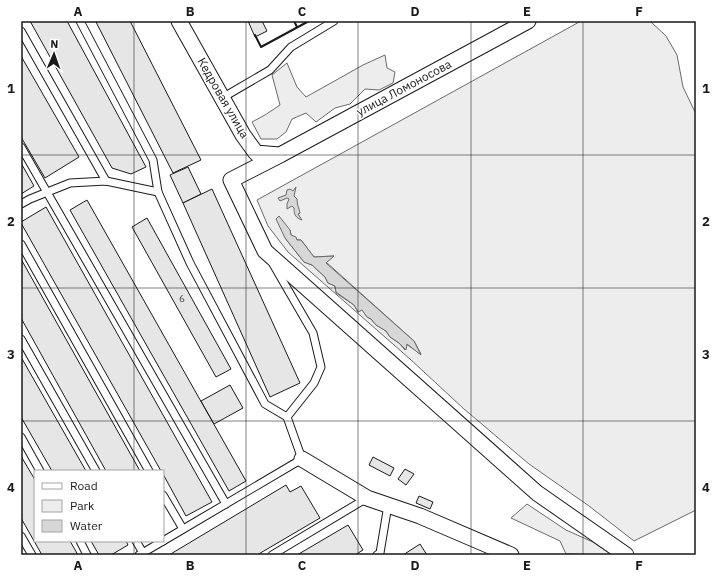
<svg xmlns="http://www.w3.org/2000/svg" width="717" height="576" font-family="'IBM Plex Sans',sans-serif">
	<rect width="100%" height="100%" fill="#fff"/>
	<g fill="#ededed" stroke="#6a6a6a" fill-rule="evenodd">
		<path d="M 581,21 L 650,21 L 666,36 L 677,55 L 683,87 L 696,114 L 696,510 L 634,541 L 589,506 L 529,464 L 464,409 L 410,359 L 288,252 L 268,226 L 257,200 ZM 290,230 L 291,235 L 297,240 L 301,240 L 314,257 L 334,256 L 326,262 L 414,341 L 421,354 L 406,344 L 405,350 L 399,343 L 390,337 L 386,331 L 376,325 L 371,319 L 367,317 L 362,309 L 358,312 L 354,305 L 336,293 L 335,286 L 328,283 L 325,277 L 312,265 L 304,262 L 285,238 Z"/>
		<polygon points="385,55 387,68 395,72 393,83 379,90 365,89 350,104 335,108 316,122 306,113 292,119 286,132 277,139 261,139 252,122 265,115 280,105 272,75 287,63 297,87 306,97 363,65"/>
		<polygon points="527,504 566,530 593,542 612,555 566,554 560,541 511,518"/>
	</g>
	<g fill="#d7d7d7" stroke="#6a6a6a">
		<path d="M 296,187 L 294,196 L 297,199 C 297,205 299,208 300,213 L 298,214 L 302,220 C 296,218 294,215 294,208 L 292,206 L 287,209 L 287,204 L 289,199 L 287,198 L 280,201 L 278,198 L 286,195 L 287,190 L 290,189 L 293,191 Z"/>
		<polygon points="279,216 290,230 291,235 296,237 297,240 301,240 314,257 334,256 326,263 414,341 421,355 407,344 406,350 399,343 390,337 386,331 376,325 371,319 367,317 362,310 358,312 354,305 336,292 335,286 328,283 325,277 312,265 304,262 285,238 276,219"/>
	</g>
	<g fill="#e6e6e6" stroke="#1a1a1a">
		<polygon points="30,21 67,21 146,167 131,174 112,168"/>
		<polygon points="99,21 130,21 201,160 173,173 96,22"/>
		<polygon points="248,21 262,21 267,31 255,37"/>
		<polygon points="21,56 79,157 45,178 21,137"/>
		<polygon points="21,163 34,186 21,194"/>
		<polygon points="188,167 201,194 183,203 170,175"/>
		<polygon points="212,189 300,383 270,397 183,203"/>
		<polygon points="87,200 246,481 229,491 70,210"/>
		<polygon points="46,207 212,502 186,516 163,474 163,471 161,471 21,223 21,222"/>
		<polygon points="147,218 231,369 216,377 132,227"/>
		<polygon points="21,259 140,471 106,471 21,318"/>
		<polygon points="21,357 86,471 52,471 21,417"/>
		<polygon points="230,385 243,408 214,424 201,401"/>
		<polygon points="21,456 35,480 35,541 70,541 78,555 42,555 21,518"/>
		<polygon points="373,457 394,468 390,476 369,465"/>
		<polygon points="405,469 414,474 406,485 398,479"/>
		<polygon points="286,485 290,492 301,486 320,518 257,555 169,555"/>
		<polygon points="419,496 433,502 430,509 416,503"/>
		<polygon points="348,525 363,550 355,555 297,555"/>
		<polygon points="91,541 126,541 128,545 111,555 99,555"/>
		<polygon points="420,544 427,555 403,555"/>
	</g>
	<g fill="none" stroke-linecap="round" stroke-linejoin="round">
		<defs>
			<g id="service">
				<polyline points="80,21 153,160 158,192 190,263 265,404 287,417 302,459 163,541"/>
				<polyline points="21,31 106,181"/>
				<polyline points="222,98 270,70 291,47 334,21"/>
				<polyline points="21,147 226,504"/>
				<polyline points="21,204 30,199 70,183 106,181 158,192"/>
				<polyline points="21,244 149,471"/>
				<polyline points="273,264 313,333 321,367 314,383 287,417"/>
				<polyline points="21,339 96,471"/>
				<polyline points="21,437 40,471"/>
				<polyline points="163,495 183,529"/>
				<polyline points="21,536 32,555"/>
				<polyline points="80,541 87,555"/>
				<polyline points="136,541 143,553"/>
				<polyline points="139,555 163,541"/>
				<polyline points="272,555 367,498"/>
				<polyline points="377,555 380,553 388,505"/>
			</g>
			<g id="minor">
				<polyline points="179,21 243,135 256,153 279,155"/>
				<polyline points="528,21 280,155 231,180 265,251 537,493 626,555"/>
				<polyline points="302,459 367,498 420,516 511,555"/>
			</g>
		</defs>
		<use href="#service" stroke="#1a1a1a" stroke-width="9"/>
		<use href="#minor" stroke="#1a1a1a" stroke-width="17"/>
		<use href="#service" stroke="#fff" stroke-width="7"/>
		<use href="#minor" stroke="#fff" stroke-width="15"/>
		<g stroke="#1a1a1a" stroke-width="2">
			<polyline points="294,21 297,27"/>
			<polyline points="255,35 261,47 309,21"/>
		</g>
	</g>
	<path fill="none" stroke="#1a1a1a" stroke-width="1" stroke-opacity="0.55" d="M 134,21 L 134,471M 246,21 L 246,555M 358,21 L 358,555M 471,21 L 471,555M 583,21 L 583,555M 21,155 L 696,155M 21,288 L 696,288M 21,421 L 696,421M 134,541 L 134,555"/>
	<g text-anchor="middle" stroke-width="3" stroke-linejoin="round" paint-order="stroke">
		<g font-size="10" fill="#4d4d4d">
			<text x="182" y="302">6</text>
		</g>
		<g font-size="12" fill="#1a1a1a" stroke="#fff">
			<text transform="translate(404 88) rotate(-28)" y="4">улица Ломоносова</text>
			<text transform="translate(223 98) rotate(60)" y="4">Кедровая улица</text>
		</g>
	</g>
	<rect width="717" height="576" fill="none" stroke="#ffffff" stroke-width="44"/>
	<rect x="34" y="470" width="130" height="72" fill="#ffffff" stroke="#a3a3a3"/>
	<rect x="42" y="483" width="20" height="6" fill="#ffffff" stroke="#a3a3a3"/>
	<text x="70" y="490" font-size="12" fill="#1a1a1a">Road</text>
	<rect x="42" y="500" width="20" height="12" fill="#ededed" stroke="#a3a3a3"/>
	<text x="70" y="510" font-size="12" fill="#1a1a1a">Park</text>
	<rect x="42" y="520" width="20" height="12" fill="#d7d7d7" stroke="#a3a3a3"/>
	<text x="70" y="530" font-size="12" fill="#1a1a1a">Water</text>
	<g transform="translate(54 54) rotate(2)" stroke="#ffffff" stroke-width="3" paint-order="stroke">
	<path d="M0-3L7 15L0 10L-7 15Z" fill="#1a1a1a"/>
	<text y="-6" font-size="11" font-weight="bold" text-anchor="middle" fill="#1a1a1a">N</text>
	</g>
	<rect x="22" y="22" width="673" height="532" fill="none" stroke="#1a1a1a" stroke-width="1.5"/>
	<g font-size="13" text-anchor="middle" font-weight="bold" fill="#1a1a1a">
		<text x="78" y="16">A</text>
		<text x="190" y="16">B</text>
		<text x="302" y="16">C</text>
		<text x="415" y="16">D</text>
		<text x="527" y="16">E</text>
		<text x="639" y="16">F</text>
		<text x="11" y="93">1</text>
		<text x="706" y="93">1</text>
		<text x="11" y="226">2</text>
		<text x="706" y="226">2</text>
		<text x="11" y="359">3</text>
		<text x="706" y="359">3</text>
		<text x="11" y="492">4</text>
		<text x="706" y="492">4</text>
		<text x="78" y="570">A</text>
		<text x="190" y="570">B</text>
		<text x="302" y="570">C</text>
		<text x="415" y="570">D</text>
		<text x="527" y="570">E</text>
		<text x="639" y="570">F</text>
	</g>
</svg>
